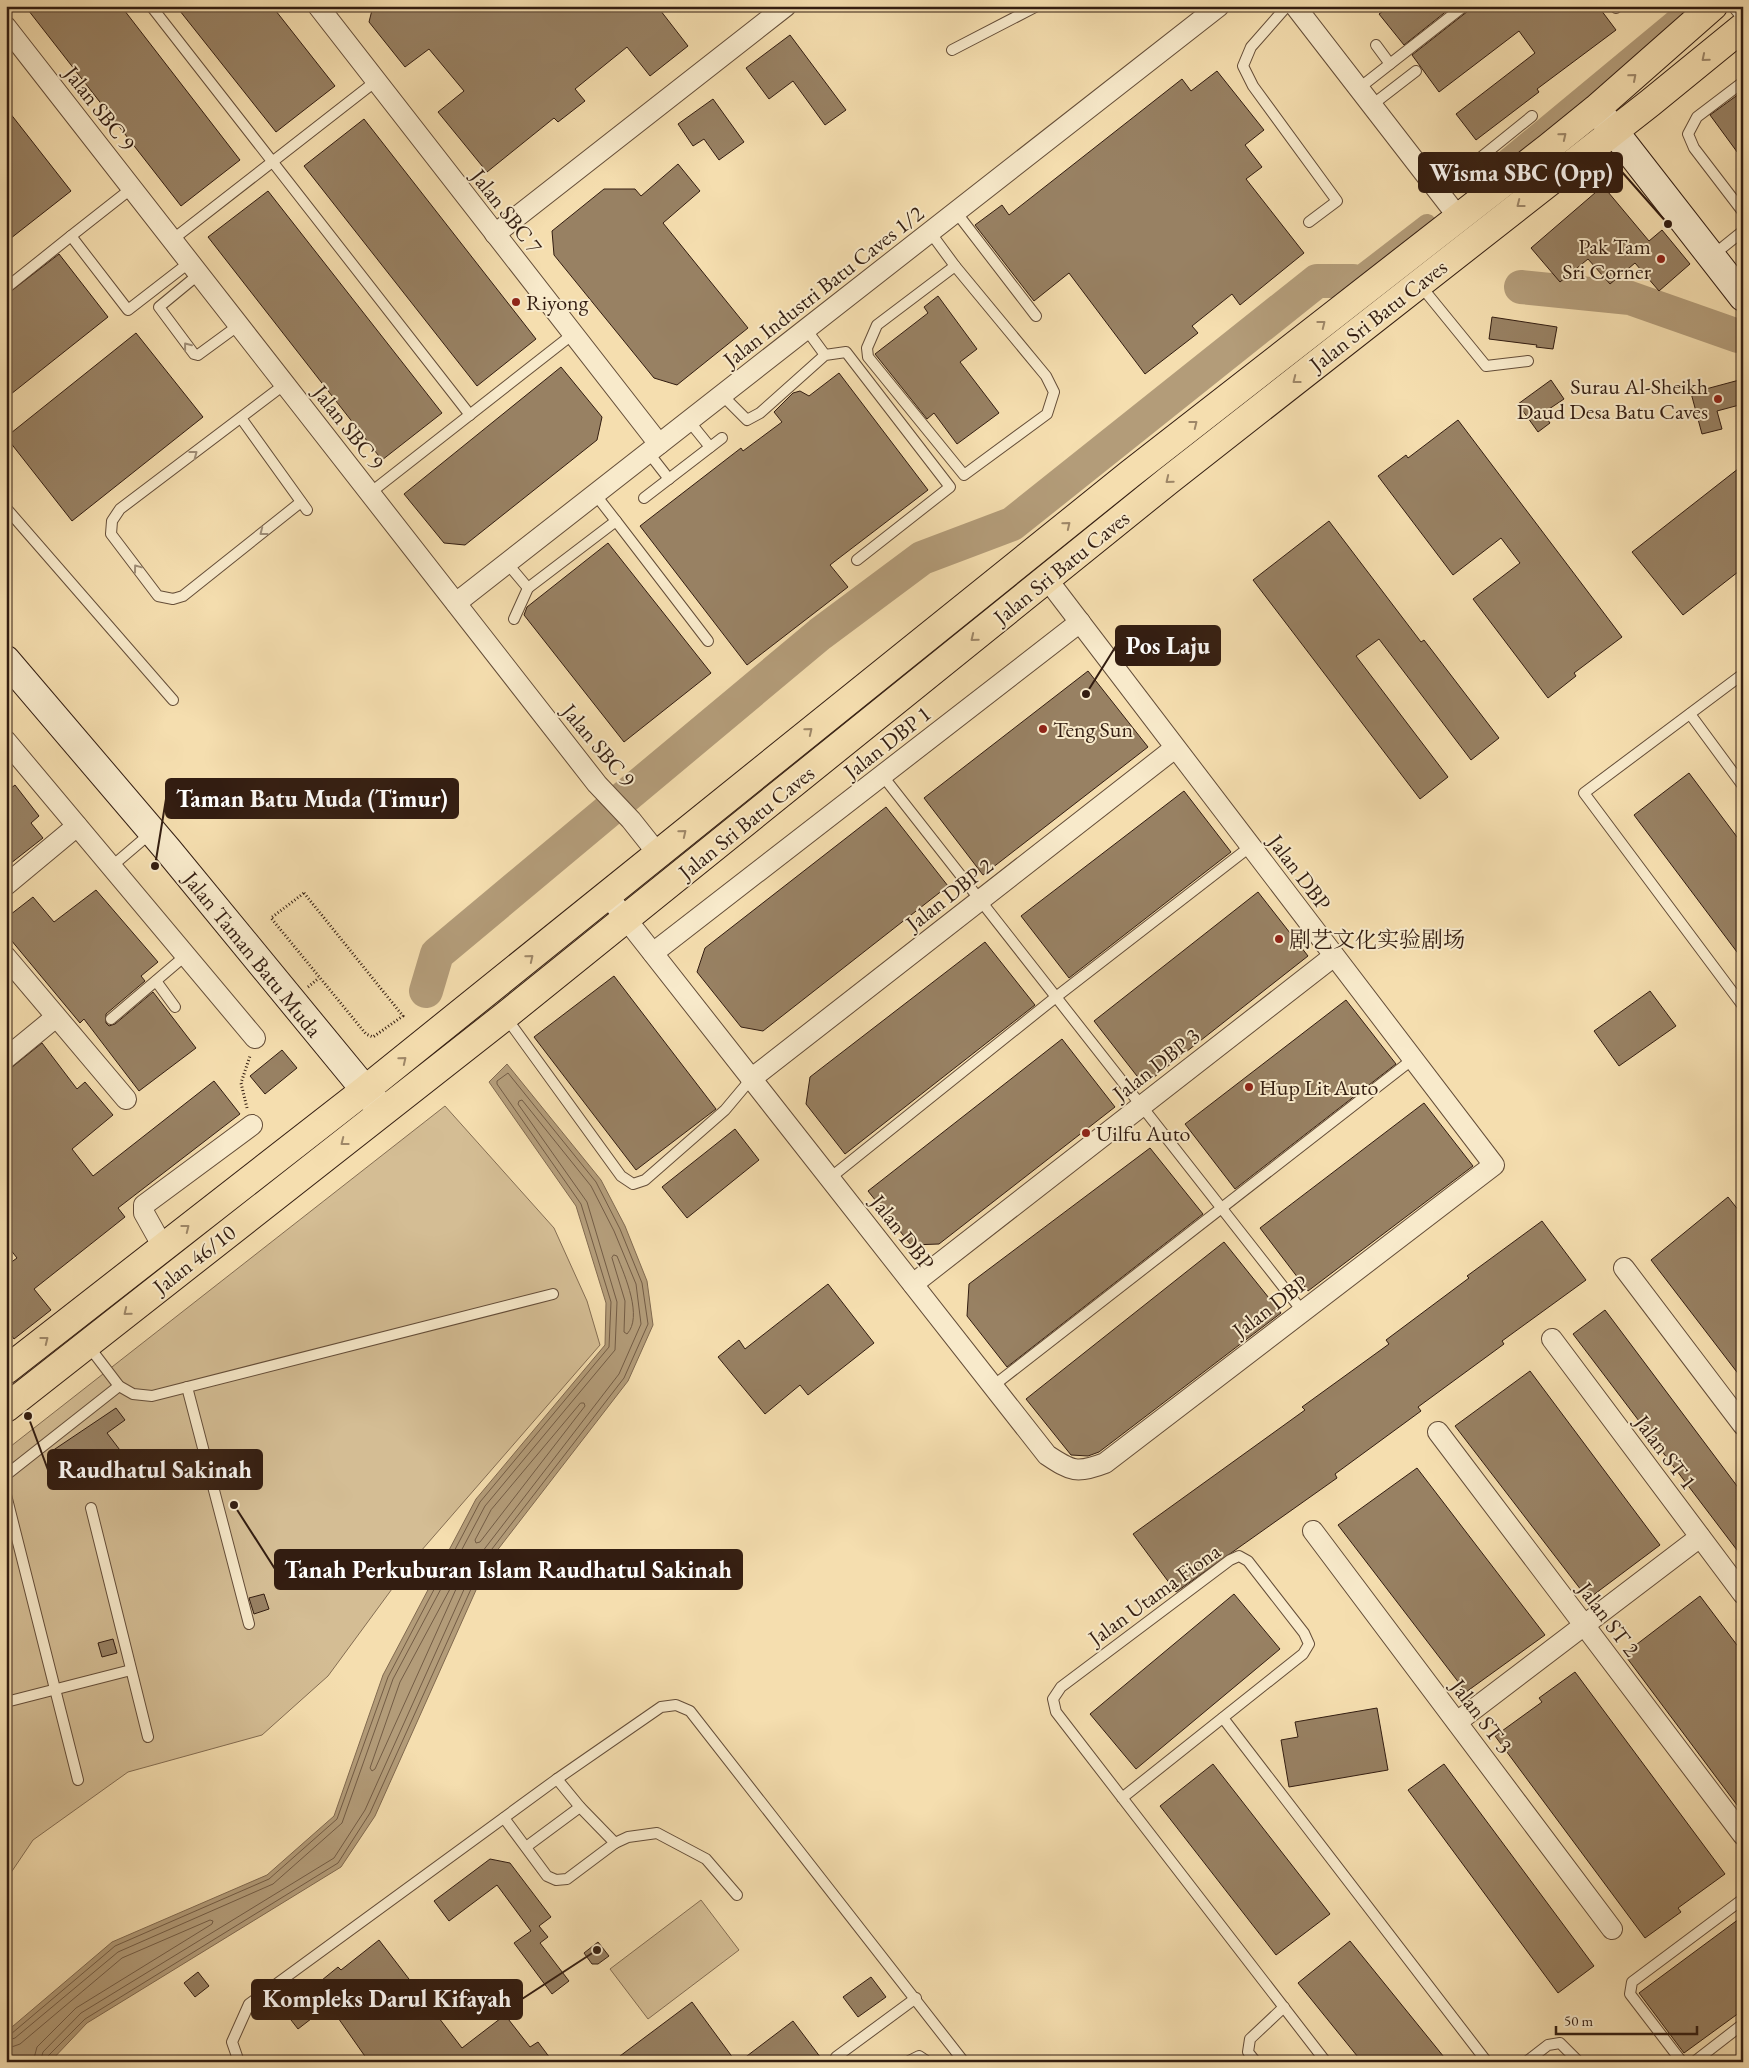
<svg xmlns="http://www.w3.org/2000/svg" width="1749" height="2068" font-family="'EB Garamond','Noto Serif SC',serif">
	<rect width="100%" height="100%" fill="#f5deaf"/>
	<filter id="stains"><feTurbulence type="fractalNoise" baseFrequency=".004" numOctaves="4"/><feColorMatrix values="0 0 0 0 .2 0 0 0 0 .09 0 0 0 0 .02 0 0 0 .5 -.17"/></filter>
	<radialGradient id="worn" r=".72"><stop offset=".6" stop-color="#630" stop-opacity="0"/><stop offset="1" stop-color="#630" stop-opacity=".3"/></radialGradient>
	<g fill="#d4bd94" stroke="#846d52">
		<polygon points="445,1106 554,1228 587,1301 600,1345 414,1559 328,1676 262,1735 128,1772 33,1840 6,1880 6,1450"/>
		<polygon points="701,1900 739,1950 648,2019 610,1969"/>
	</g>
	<polygon fill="#b39c79" stroke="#80694f" points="507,1064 601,1180 625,1226 647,1281 653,1325 628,1381 489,1561 375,1816 341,1867 87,2023 50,2062 6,2062 6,2032 112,1942 267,1875 334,1816 383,1675 476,1499 605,1345 606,1303 576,1206 489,1082"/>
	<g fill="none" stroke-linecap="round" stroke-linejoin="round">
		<g stroke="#735c45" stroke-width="1">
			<path d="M 614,1255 L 617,1256 C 625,1276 643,1317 627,1334 L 624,1332 L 625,1301 L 612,1258 Z"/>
			<polygon points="581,1403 584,1403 585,1406 480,1542 476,1543 475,1540 491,1510"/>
			<polygon points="460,1574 461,1578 375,1769 372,1771 370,1768 400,1682 457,1576"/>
			<polyline points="6,2035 11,2034 115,1946 269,1879 337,1819 388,1677 480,1502 609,1347 611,1302 581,1204 497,1084 497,1081 508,1073 596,1182 620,1229 642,1283 648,1324 624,1378 485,1558 370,1813 338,1863 85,2019 48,2056 46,2062"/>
			<polyline points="6,2041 15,2038 118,1952 273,1884 342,1823 393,1679 485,1506 615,1350 617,1302 587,1202 518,1104 519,1101 522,1100 591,1186 614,1231 636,1284 641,1324 619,1374 479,1556 365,1810 334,1858 81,2013 43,2052 40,2062"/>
			<polyline points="6,2049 20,2044 122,1958 210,1920 213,1921 212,1924 76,2008 37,2047 33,2062"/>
		</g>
		<g stroke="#b39c79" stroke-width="20">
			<polyline points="1475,185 1691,6"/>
			<polyline points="1353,281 1427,224"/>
		</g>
		<g stroke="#b39c79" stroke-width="34">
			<polyline points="1521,287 1630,298 1738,336"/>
			<polyline points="426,991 437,954 820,634 922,558 1012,524 1317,281 1353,281"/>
		</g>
	</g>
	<g fill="#988163" stroke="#331d11">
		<polygon points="25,6 121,6 240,160 181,206"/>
		<polygon points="176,6 272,6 335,86 276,132"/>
		<polygon points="373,6 657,6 688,46 650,76 627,47 575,89 585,101 558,122 554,118 487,172 438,112 464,91 429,49 405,67 369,22"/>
		<polygon points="1390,6 1453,6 1404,45 1379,14"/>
		<polygon points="1471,6 1598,6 1616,30 1537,89 1539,92 1476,140 1456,114 1535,53 1519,31 1439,92 1412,55 1468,11"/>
		<polygon points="790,35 846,110 825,125 793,81 769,99 746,68"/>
		<polygon points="1217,71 1264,130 1245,145 1262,167 1246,179 1304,253 1240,305 1232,294 1192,326 1198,333 1145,374 1069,273 1034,301 975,225 1002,205 1009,215 1182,79 1191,91"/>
		<polygon points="1743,91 1743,160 1710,115"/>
		<polygon points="713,99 744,142 719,160 704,139 693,146 678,124"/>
		<polygon points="6,108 71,191 6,242"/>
		<polygon points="364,119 536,339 477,386 304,166"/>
		<polygon points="678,164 700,191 663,223 748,328 677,385 654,378 554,255 552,231 604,189 635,189 641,196"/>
		<polygon points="1603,186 1649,241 1662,230 1690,264 1659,291 1635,263 1610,284 1588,259 1560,282 1531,248"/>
		<polygon points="268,191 442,413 382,460 208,237"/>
		<polygon points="59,254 108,317 6,398 6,295"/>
		<polygon points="938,296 977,349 960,362 999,413 957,444 934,413 927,419 875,354 928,313 924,307"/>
		<polygon points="1492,317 1557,327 1553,349 1536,347 1537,345 1489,339"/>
		<polygon points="136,333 203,417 72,521 6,437"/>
		<polygon points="561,367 602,417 597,440 465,545 444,543 404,494"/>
		<polygon points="839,373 928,490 830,565 848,587 747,665 640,526 741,448 743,451 782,422 774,412 793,393 800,391 809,396"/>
		<polygon points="1743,379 1743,404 1717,411 1722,429 1702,434 1691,393"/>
		<polygon points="1551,380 1564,399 1543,413 1550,423 1538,432 1518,404"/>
		<polygon points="1458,420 1622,637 1574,673 1576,676 1548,698 1473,599 1520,563 1501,538 1453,575 1378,476 1406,455 1408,458"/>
		<polygon points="1743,465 1743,568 1683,615 1632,552"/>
		<polygon points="1329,521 1421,642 1424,640 1499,738 1471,760 1379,639 1356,656 1448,777 1420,799 1253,580"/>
		<polygon points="608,543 711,673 624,742 524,615 527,607"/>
		<polygon points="1088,671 1148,747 983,875 924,798"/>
		<polygon points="1689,773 1743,845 1743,960 1634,815"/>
		<polygon points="15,785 39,816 31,823 43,838 6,867 6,792"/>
		<polygon points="1184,791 1231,852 1069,978 1021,916"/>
		<polygon points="886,807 948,886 763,1031 741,1027 697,972 705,948"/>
		<polygon points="96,890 158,962 141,976 145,981 106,1014 106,1023 109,1026 115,1024 153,992 196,1048 139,1091 84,1019 80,1023 6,934 6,918 33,897 54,922"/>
		<polygon points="1258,892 1308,956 1144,1085 1094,1021"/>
		<polygon points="985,942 1035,1005 845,1154 806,1104 810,1077"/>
		<polygon points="614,976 716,1109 636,1170 534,1037"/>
		<polygon points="1650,991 1676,1026 1619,1066 1594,1031"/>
		<polygon points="1346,1000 1396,1064 1235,1189 1185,1124"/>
		<polygon points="1062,1039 1115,1107 939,1244 911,1245 868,1191"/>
		<polygon points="42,1043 77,1089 85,1082 113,1115 72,1149 93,1176 214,1081 240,1114 118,1208 125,1217 34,1289 51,1310 14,1339 6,1328 6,1266 17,1258 6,1244 6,1072"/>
		<polygon points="282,1050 297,1068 265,1094 250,1076"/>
		<polygon points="1424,1103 1473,1166 1308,1291 1260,1228"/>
		<polygon points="735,1129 759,1160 687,1218 662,1187"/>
		<polygon points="1150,1148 1203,1214 1007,1367 967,1316 969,1284"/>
		<polygon points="1728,1197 1743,1216 1743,1380 1651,1260"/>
		<polygon points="1542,1221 1586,1280 1502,1341 1504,1344 1418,1407 1421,1411 1335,1474 1337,1478 1176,1592 1133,1534 1305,1410 1302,1407 1389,1344 1386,1340 1469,1278 1467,1276"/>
		<polygon points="1224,1242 1281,1313 1099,1452 1088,1456 1071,1455 1026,1399"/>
		<polygon points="828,1284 874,1343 808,1395 800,1385 765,1414 718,1357 739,1340 745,1349"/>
		<polygon points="1605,1310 1743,1494 1743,1558 1573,1334"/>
		<polygon points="1530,1371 1660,1545 1588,1599 1455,1426"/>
		<polygon points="116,1408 125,1420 107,1433 129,1462 96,1486 85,1470 67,1484 55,1468 61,1464 52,1451"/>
		<polygon points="1417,1468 1545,1635 1466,1692 1338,1525"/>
		<polygon points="264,1594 269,1609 254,1614 249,1598"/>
		<polygon points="1234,1594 1280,1649 1136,1769 1090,1714"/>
		<polygon points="1700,1596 1743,1653 1743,1813 1624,1654"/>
		<polygon points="113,1639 117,1653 102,1657 98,1643"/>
		<polygon points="1575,1672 1725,1874 1678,1908 1681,1912 1645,1938 1495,1736 1542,1702 1539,1698"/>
		<polygon points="1377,1708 1388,1770 1289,1787 1281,1740 1298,1737 1295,1722"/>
		<polygon points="1213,1764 1330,1914 1276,1955 1160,1806"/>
		<polygon points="1444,1764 1594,1966 1558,1993 1408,1790"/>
		<polygon points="490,1859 510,1863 551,1917 539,1926 548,1937 540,1943 569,1981 552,1994 514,1943 531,1931 497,1885 449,1921 434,1901"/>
		<polygon points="1743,1916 1743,2010 1684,2053 1639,1993"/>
		<polygon points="379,1940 462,2048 505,2015 530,2047 538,2042 553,2062 369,2062 329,2005 298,2029 284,2011 338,1967 341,1970"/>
		<polygon points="1350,1941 1448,2062 1362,2062 1298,1983"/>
		<polygon points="598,1942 609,1956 598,1964 592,1964 584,1953"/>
		<polygon points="198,1972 209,1986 195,1997 184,1983"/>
		<polygon points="871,1977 886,1997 858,2017 843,1997"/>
		<polygon points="692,2002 736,2062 612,2062"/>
		<polygon points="793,2021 824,2062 739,2062"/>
	</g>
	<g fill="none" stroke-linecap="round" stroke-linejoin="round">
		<defs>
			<g id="lane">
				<polyline points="151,6 470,415"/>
				<polyline points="1287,6 1251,47 1243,66 1253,86 1337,201 1309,222"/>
				<polyline points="1616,8 1618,6"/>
				<polyline points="1376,45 1390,64"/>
				<polyline points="952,50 1037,6"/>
				<polyline points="1743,82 1697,117 1688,134 1694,148 1743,212"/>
				<polyline points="1358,89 1464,6"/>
				<polyline points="1372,105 1416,71"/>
				<polyline points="132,188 71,236 128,310 190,262"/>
				<polyline points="1438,192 1532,116"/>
				<polyline points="956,212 1036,316"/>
				<polyline points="930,232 955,266"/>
				<polyline points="172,240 376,81"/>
				<polyline points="1712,256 1743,231"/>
				<polygon points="955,266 1046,376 1054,392 1047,414 964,475 868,357 867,348 877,325"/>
				<polyline points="199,274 159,307 194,354 198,355 239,325"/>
				<polyline points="1420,285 1486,366 1528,361"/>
				<polyline points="6,288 71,236"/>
				<polyline points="806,329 825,355"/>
				<polyline points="285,384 120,509 112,521 111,534 158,596 173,599 183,596 301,502"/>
				<polyline points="722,395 747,420 760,413 825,355 846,352 950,487 857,560"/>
				<polyline points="241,418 307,510"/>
				<polyline points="689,421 710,447"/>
				<polyline points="648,452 669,479"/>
				<polyline points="370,493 573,334"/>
				<polyline points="644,498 722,438"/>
				<polyline points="6,508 173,700"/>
				<polyline points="616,521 708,641"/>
				<polyline points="507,563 528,588"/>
				<polyline points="514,619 528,588 616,521 595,494"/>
				<polyline points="1743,674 1584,793 1743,1006"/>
				<polyline points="1690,714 1743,786"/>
				<polyline points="882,775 1303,1312"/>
				<polyline points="111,867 152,832"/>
				<polyline points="156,981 175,1007"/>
				<polyline points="505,1016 621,1176 633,1184 645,1180 725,1110 751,1079"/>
				<polyline points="111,1019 185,956"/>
				<polyline points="830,1178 1056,997 1251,846"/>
				<polyline points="87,1344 119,1386 133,1394 152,1396 553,1294"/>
				<polyline points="993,1386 1413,1059"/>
				<polyline points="187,1387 249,1624"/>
				<polyline points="6,1475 119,1386"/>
				<polyline points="6,1495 78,1780"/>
				<polyline points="91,1508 148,1737"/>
				<polyline points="6,1702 131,1670"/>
				<polyline points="1223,1718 1487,2062"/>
				<polyline points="557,1779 580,1807 615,1843 628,1837 657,1833 706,1859 737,1895"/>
				<polyline points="1122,1798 1303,1654 1309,1644 1304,1633 1248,1561 1239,1556 1230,1560 1061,1687 1053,1699 1056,1712 1326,2062"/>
				<polyline points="504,1818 547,1876 556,1880 567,1879 615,1843"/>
				<polyline points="526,1847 580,1807"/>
				<polyline points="836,2057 916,1998"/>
				<polyline points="239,2062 232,2042 249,2004 557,1779 661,1707 676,1705 690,1711 964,2062"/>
				<polyline points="907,2062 919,2056 928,2062"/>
				<polyline points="1256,2062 1248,2052 1250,2039 1284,2007"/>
				<polyline points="1526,2062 1548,2045 1560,2043 1579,2062"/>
				<polyline points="1682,2062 1630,1994 1632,1982 1743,1899"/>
				<polyline points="1694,2062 1743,2024"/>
			</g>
			<g id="street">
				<polyline points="318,6 659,444"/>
				<polyline points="1295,6 1459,218"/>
				<polyline points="1739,6 1743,11"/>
				<polyline points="6,27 597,784 631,820 658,854"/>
				<polyline points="495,234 786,6"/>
				<polyline points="456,603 1219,6"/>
				<polyline points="6,741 255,1038"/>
				<polyline points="6,885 77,826"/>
				<path d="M 608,896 L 1047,1455 C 1071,1471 1077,1474 1105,1463 L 1494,1165 L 1047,579"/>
				<polyline points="653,953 1080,622"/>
				<polyline points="6,957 126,1099"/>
				<polyline points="6,1058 56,1017"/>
				<polyline points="751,1079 1175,748"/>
				<polyline points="163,1247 144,1213 144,1205 252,1125"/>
				<polyline points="1624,1268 1743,1425"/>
				<polyline points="913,1284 1334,956"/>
				<polyline points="1552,1339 1743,1594"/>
				<polyline points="1438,1432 1743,1835"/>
				<polyline points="1313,1531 1612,1929"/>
				<polyline points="1457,1722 1700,1537"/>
			</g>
			<g id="secondary">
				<polyline points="1599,112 1743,297"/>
				<polyline points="6,660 168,850 380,1108"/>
			</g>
			<g id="primary">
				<polyline points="6,1370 365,1090 1130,474 1549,147 1596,109 1713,6"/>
				<polyline points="6,1408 505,1016 1169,480 1650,103 1743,27"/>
			</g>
		</defs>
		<use href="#lane" stroke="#644d38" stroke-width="12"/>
		<use href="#street" stroke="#644d38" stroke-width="22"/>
		<use href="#secondary" stroke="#331d11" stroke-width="30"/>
		<use href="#primary" stroke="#331d11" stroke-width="30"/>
		<g stroke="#331d11" stroke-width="3" stroke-dasharray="1 2.5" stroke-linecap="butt">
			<polygon points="304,893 403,1016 373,1037 366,1034 271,918"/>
			<polyline points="308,987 319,978"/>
			<polyline points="247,1108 241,1083 250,1056"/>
		</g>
		<use href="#lane" stroke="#f8eacb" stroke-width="10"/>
		<use href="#street" stroke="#f8eacb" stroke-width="20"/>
		<use href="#secondary" stroke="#f8eacb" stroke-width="28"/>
		<use href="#primary" stroke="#f5deaf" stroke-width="28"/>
	</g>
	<defs><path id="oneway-chevron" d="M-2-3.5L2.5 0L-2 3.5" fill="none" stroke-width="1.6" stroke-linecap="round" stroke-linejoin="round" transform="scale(1.25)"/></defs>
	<g stroke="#9e8768">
		<use href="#oneway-chevron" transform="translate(1705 58) rotate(140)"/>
		<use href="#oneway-chevron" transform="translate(1633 77) rotate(-41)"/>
		<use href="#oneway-chevron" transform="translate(1563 136) rotate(-39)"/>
		<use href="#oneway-chevron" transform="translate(1520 204) rotate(142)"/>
		<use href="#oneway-chevron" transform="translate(1322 324) rotate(-38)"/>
		<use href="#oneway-chevron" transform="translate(1296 380) rotate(142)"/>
		<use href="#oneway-chevron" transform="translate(1194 424) rotate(-38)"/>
		<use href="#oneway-chevron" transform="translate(1169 480) rotate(141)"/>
		<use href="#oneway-chevron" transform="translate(1067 525) rotate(-39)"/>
		<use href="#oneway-chevron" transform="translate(974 638) rotate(141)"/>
		<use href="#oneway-chevron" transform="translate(809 731) rotate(-39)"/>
		<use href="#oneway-chevron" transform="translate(683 833) rotate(-39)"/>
		<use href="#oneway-chevron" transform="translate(530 958) rotate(-39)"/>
		<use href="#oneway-chevron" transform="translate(403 1060) rotate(-39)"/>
		<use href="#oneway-chevron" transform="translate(344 1142) rotate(142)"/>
		<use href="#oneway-chevron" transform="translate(186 1228) rotate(-38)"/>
		<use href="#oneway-chevron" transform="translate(127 1312) rotate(141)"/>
		<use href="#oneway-chevron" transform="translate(45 1340) rotate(-38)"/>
	</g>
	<g stroke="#9f8e77">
		<use href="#oneway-chevron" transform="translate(187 346) rotate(-128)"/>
		<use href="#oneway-chevron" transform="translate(194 454) rotate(-37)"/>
		<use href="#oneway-chevron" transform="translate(263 532) rotate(142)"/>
		<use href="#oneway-chevron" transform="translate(137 568) rotate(-127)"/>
	</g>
	<g fill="#8f2418" stroke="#f8eacb" stroke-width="2">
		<circle cx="1661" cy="259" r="5"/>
		<circle cx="516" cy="302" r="5"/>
		<circle cx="1718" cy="399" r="5"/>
		<circle cx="1043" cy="729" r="5"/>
		<circle cx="1279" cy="939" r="5"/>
		<circle cx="1249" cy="1087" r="5"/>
		<circle cx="1086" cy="1133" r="5"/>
	</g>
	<g text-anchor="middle" stroke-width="4" stroke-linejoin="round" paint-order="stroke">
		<g font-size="22" fill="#331d11" stroke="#f8eacb">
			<text transform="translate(100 108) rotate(52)" y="8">Jalan SBC 9</text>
			<text transform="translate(507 211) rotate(52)" y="8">Jalan SBC 7</text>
			<text transform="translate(823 286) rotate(-38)" y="8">Jalan Industri Batu Caves 1/2</text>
			<text transform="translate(1378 315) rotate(-38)" y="8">Jalan Sri Batu Caves</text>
			<text transform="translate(349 427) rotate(52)" y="8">Jalan SBC 9</text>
			<text transform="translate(1061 567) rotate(-39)" y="8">Jalan Sri Batu Caves</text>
			<text transform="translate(887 742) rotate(-38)" y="8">Jalan DBP 1</text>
			<text transform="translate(599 745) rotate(50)" y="8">Jalan SBC 9</text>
			<text transform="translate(746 822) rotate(-39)" y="8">Jalan Sri Batu Caves</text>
			<text transform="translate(1300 872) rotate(53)" y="8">Jalan DBP</text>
			<text transform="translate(949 894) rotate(-38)" y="8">Jalan DBP 2</text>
			<text transform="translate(253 954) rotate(51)" y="8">Jalan Taman Batu Muda</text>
			<text transform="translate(1156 1064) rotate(-38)" y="8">Jalan DBP 3</text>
			<text transform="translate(903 1232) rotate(52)" y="8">Jalan DBP</text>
			<text transform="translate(194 1259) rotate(-38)" y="8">Jalan 46/10</text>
			<text transform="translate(1270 1306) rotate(-37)" y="8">Jalan DBP</text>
			<text transform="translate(1666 1452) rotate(53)" y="8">Jalan ST 1</text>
			<text transform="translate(1154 1594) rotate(-36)" y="8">Jalan Utama Fiona</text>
			<text transform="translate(1609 1619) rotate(53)" y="8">Jalan ST 2</text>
			<text transform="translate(1482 1716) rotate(53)" y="8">Jalan ST 3</text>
		</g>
		<g font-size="22" fill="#331d11" stroke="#f8eacb" text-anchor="start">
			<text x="1651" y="254" text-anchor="end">Pak Tam<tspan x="1651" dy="25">Sri Corner</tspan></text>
			<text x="526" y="310">Riyong</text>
			<text x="1708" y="394" text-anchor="end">Surau Al-Sheikh<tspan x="1708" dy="25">Daud Desa Batu Caves</tspan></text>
			<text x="1053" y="737">Teng Sun</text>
			<text x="1289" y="947">剧艺文化实验剧场</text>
			<text x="1259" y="1095">Hup Lit Auto</text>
			<text x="1096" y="1141">Uilfu Auto</text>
		</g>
	</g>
	<path fill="none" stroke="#331d11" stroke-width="2" d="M1668 224L1622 172M1086 694L1116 646M155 866L166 799M28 1416L48 1470M234 1505L275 1569M597 1950L522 1999"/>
	<g fill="#331d11" stroke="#f8eacb" stroke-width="2">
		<circle cx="1668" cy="224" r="5"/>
		<circle cx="1086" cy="694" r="5"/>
		<circle cx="155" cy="866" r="5"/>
		<circle cx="28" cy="1416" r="5"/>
		<circle cx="234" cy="1505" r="5"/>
		<circle cx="597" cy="1950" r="5"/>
	</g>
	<g fill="#331d11" stroke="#331d11" stroke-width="2">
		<rect x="1419" y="153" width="203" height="39" rx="5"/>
		<rect x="1116" y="626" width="104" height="39" rx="5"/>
		<rect x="166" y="779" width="292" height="39" rx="5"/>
		<rect x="48" y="1450" width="214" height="39" rx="5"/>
		<rect x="275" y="1550" width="467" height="39" rx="5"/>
		<rect x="252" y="1980" width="270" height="39" rx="5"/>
	</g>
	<g font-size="24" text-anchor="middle" font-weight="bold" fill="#fff">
		<text x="1521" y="181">Wisma SBC (Opp)</text>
		<text x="1168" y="654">Pos Laju</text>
		<text x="312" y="807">Taman Batu Muda (Timur)</text>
		<text x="155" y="1478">Raudhatul Sakinah</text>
		<text x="508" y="1578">Tanah Perkuburan Islam Raudhatul Sakinah</text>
		<text x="387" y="2007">Kompleks Darul Kifayah</text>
	</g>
	<rect width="1749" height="2068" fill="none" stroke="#f5deaf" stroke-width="25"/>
	<rect x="8" y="8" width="1734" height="2053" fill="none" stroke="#331d11" stroke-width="2.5"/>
	<rect x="12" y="12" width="1724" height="2043" fill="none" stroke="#331d11"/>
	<path d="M1556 2026v8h141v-8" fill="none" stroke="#331d11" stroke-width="2.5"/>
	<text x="1564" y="2026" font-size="15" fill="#331d11" stroke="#f8eacb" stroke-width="4" paint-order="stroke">50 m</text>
	<rect width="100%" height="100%" filter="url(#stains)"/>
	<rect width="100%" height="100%" fill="url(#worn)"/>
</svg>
